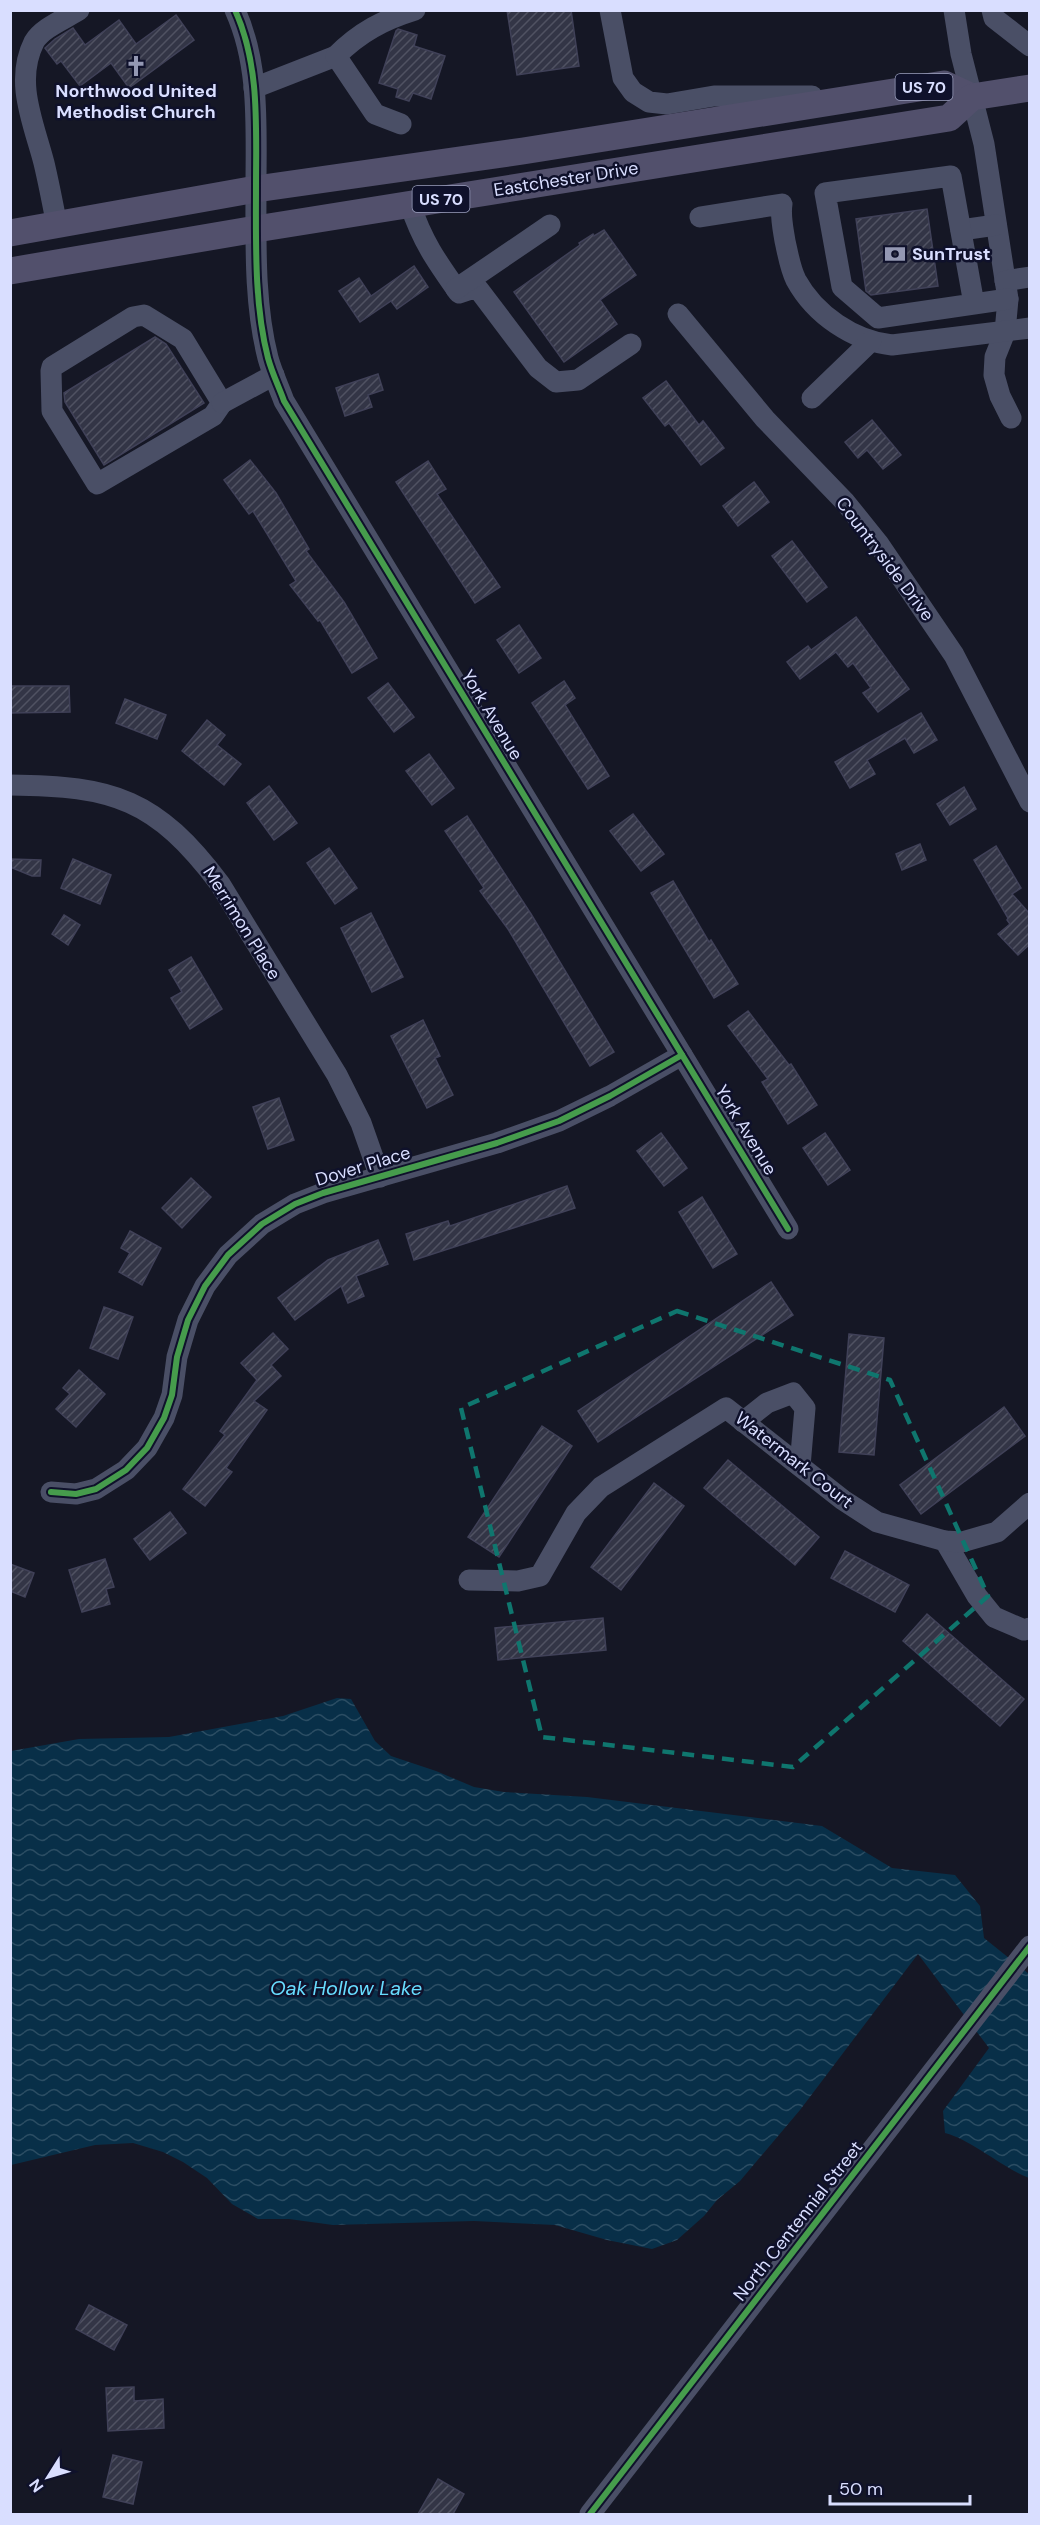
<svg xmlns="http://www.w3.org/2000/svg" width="1040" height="2525" font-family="'DM Sans',sans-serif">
	<defs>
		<pattern id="water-waves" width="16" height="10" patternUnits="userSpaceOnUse" patternTransform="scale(1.5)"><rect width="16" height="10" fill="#082f48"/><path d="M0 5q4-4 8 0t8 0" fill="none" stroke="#2b4d63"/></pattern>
		<pattern id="building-hatch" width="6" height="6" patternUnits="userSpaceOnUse" patternTransform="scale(1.5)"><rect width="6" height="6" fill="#333546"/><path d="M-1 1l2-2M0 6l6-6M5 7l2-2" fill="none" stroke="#505262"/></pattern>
	</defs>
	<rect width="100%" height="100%" fill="#151725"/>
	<path fill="url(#water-waves)" d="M 337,1698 L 351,1699 L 375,1741 L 391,1756 L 436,1771 L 474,1787 L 504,1792 L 587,1797 L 822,1826 L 892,1868 L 955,1875 L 980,1906 L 984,1938 L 1029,1974 L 1029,2178 C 1001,2167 972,2140 945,2133 L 943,2111 L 989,2048 L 918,1954 L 800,2110 L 740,2181 L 717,2200 L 704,2216 L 677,2240 L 652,2249 L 607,2240 L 555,2225 L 474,2221 L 333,2225 L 289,2219 L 258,2219 L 232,2204 L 207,2178 L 183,2162 L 163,2152 L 133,2143 L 95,2145 L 11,2165 L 11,1751 L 79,1739 L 169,1737 L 283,1716 Z"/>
	<g fill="url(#building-hatch)" stroke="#404158" stroke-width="1.5">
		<polygon points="507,10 571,10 579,66 517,75"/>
		<polygon points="176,15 194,40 129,88 111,63 80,86 61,61 57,64 45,48 55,39 73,28 85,45 119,20 136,44"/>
		<polygon points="398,29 417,35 414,46 445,56 431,99 413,93 409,101 396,97 398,89 379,83 396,31"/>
		<polygon points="927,209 938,286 871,295 866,291 856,219"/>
		<polygon points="604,230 636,275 600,300 617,324 564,362 514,292 580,245 579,243 593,234 594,236"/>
		<polygon points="414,266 428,287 397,309 391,301 360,322 339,291 359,278 371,296"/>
		<polygon points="155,337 166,344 204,403 104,465 65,402 64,393"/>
		<polygon points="378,374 383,390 368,395 372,407 345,416 336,388"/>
		<polygon points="666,381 699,425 703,421 724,448 701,465 669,423 665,426 643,398"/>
		<polygon points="872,420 901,455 883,469 867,450 858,458 845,442"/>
		<polygon points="250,460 276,493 309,549 306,551 344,602 377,658 352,673 320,620 318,621 290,585 296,581 253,511 249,514 224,480"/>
		<polygon points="428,461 446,489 437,494 500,587 475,603 396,482"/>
		<polygon points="754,482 769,502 738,526 723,506"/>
		<polygon points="792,541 827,587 807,602 772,556"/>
		<polygon points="856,617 909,689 878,712 863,693 871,688 853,663 848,667 836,652 800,679 787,662 808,646 811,650"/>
		<polygon points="519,625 541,658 519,673 497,640"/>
		<polygon points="564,681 575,698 565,705 609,776 588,789 532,703"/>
		<polygon points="388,683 414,717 394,732 368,698"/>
		<polygon points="10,686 69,686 70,712 10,713"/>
		<polygon points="125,699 166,715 157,739 116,723"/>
		<polygon points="921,713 937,740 914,753 905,738 867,760 875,774 850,788 835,762"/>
		<polygon points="207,720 225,735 217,745 241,764 224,785 182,751"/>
		<polygon points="429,754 454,788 432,805 406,771"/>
		<polygon points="269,786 297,823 274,840 247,803"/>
		<polygon points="964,787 976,809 950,825 937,804"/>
		<polygon points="633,814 664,854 641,871 610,831"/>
		<polygon points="467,816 531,914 614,1052 590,1066 508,929 480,891 484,888 445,831"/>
		<polygon points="920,844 926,860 902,870 896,854"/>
		<polygon points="996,846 1021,888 1012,894 1029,913 1029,945 1018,955 998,934 1010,924 1007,920 1008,918 974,860"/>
		<polygon points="329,848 357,888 335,904 307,863"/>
		<polygon points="10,859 41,860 40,876 32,876 10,867"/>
		<polygon points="73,859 111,875 100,904 61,888"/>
		<polygon points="673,881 709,942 711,940 738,984 714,998 651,893"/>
		<polygon points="371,913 403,977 372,992 341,928"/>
		<polygon points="64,915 80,925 68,945 52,934"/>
		<polygon points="191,957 222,1009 190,1029 171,998 182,992 169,970"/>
		<polygon points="748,1011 789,1065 791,1064 817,1105 788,1124 762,1082 768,1079 728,1026"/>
		<polygon points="423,1020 440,1056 435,1058 453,1095 427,1108 391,1036"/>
		<polygon points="279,1098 294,1140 268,1149 253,1107"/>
		<polygon points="661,1133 687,1168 664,1186 637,1151"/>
		<polygon points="825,1133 850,1170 828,1185 803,1148"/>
		<polygon points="191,1178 211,1197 182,1228 162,1208"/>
		<polygon points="567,1186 575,1208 414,1260 406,1234 448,1221 450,1226"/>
		<polygon points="702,1197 737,1254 713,1268 679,1212"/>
		<polygon points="130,1231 161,1248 142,1285 119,1272 130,1253 121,1248"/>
		<polygon points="378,1240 388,1264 356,1276 364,1296 348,1303 341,1286 295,1320 278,1298 328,1260"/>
		<polygon points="771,1282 793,1315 598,1442 578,1411"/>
		<polygon points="104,1307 133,1317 118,1359 90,1348"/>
		<polygon points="273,1333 288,1349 271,1365 281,1376 254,1401 267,1410 226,1468 232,1472 205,1506 183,1489 225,1435 220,1431 257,1380 241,1363"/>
		<polygon points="849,1334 884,1338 874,1455 839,1452"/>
		<polygon points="79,1370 105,1394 76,1427 56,1409 70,1394 63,1388"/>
		<polygon points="1004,1407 1025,1436 921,1514 900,1485"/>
		<polygon points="542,1426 572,1446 499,1557 468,1537"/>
		<polygon points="728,1460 819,1537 795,1565 704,1488"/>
		<polygon points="654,1483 684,1506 621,1590 591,1567"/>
		<polygon points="170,1512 186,1533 150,1560 134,1539"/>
		<polygon points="845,1551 909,1585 895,1612 831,1578"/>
		<polygon points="105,1559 114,1587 106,1589 110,1604 82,1612 69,1570"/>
		<polygon points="10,1564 34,1573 25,1597 10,1591"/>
		<polygon points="927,1614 1024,1699 1000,1726 903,1641"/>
		<polygon points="603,1618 606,1650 498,1660 495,1628"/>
		<polygon points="89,2305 127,2325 114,2350 76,2329"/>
		<polygon points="134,2387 134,2401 163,2399 164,2428 108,2431 106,2388"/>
		<polygon points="113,2455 142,2462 133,2504 103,2497"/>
		<polygon points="438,2479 464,2494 453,2514 418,2514"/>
	</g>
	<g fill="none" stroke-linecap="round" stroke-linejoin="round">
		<g stroke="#4a4f66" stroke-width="21">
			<path d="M 235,10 C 260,65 256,127 256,186 C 256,242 254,304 268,358 C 272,373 279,387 284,401 L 788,1229"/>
			<polyline points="610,10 623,78 633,92 649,102 667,104 714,96 812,96"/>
			<polyline points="954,10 961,54 984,144 1008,299 1005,332 995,357 994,375 1000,396 1011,418"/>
			<polyline points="992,10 994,18 1030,46"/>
			<polyline points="254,88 336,56"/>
			<path d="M 401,124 L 375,114 L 336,56 C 360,32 383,20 415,10"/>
			<path d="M 410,204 C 422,241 437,262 459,293 L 471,289 L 479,290 L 538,368 L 556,382 L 578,380 L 631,344"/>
			<path d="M 700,217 L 782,204 C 780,216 783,228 785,241 C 788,254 790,268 796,280 C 815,315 854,341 892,345 L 1030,328"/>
			<path d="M 57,226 C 53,205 49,184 44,163 C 34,124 14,82 34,42 C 42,28 65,19 79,10"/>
			<polyline points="961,230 996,225"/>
			<polyline points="1005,281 1030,277"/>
			<polyline points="456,289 550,225"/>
			<polyline points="974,304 951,176 825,193 842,287 878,318 1008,299"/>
			<polyline points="678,314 765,419 845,502 878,543 954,655 1030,802"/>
			<polygon points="144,315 183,339 222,403 213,416 97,484 52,411 51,371 52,367 133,317"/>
			<polyline points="812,398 871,341"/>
			<polyline points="222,403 274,375"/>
			<path d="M 10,785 C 114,786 156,799 220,884 L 337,1075 L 361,1123 L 380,1177"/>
			<polyline points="743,1422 767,1403 793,1393 805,1408 800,1466"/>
			<polyline points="51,1492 76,1494 96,1489 126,1470 147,1448 164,1418 172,1395 177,1357 188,1320 205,1286 228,1255 262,1224 295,1204 323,1193 497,1143 559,1121 610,1096 682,1055"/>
			<polyline points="945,1541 977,1596 994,1617 1024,1630 1030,1628"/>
			<polyline points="469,1580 518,1581 540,1576 576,1513 601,1487 726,1408 843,1500 877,1522 945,1541 962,1542 997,1532 1030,1503"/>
			<polyline points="590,2514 1030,1946"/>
		</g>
		<g stroke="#52506c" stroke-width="27">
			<polyline points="10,233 256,189 523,151 944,84 972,97"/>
			<polyline points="10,271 256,229 949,118 972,97 1030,88"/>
		</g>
		<defs>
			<g id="cycleway">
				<path d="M 235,10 C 260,65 256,127 256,186 C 256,242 254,304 268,358 C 272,373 279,387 284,401 L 788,1229"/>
				<polyline points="51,1492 76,1494 96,1489 126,1470 147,1448 164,1418 172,1395 177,1357 188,1320 205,1286 228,1255 262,1224 295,1204 323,1193 497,1143 559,1121 610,1096 682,1055"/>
				<polyline points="590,2514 1030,1946"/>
			</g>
		</defs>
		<use href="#cycleway" stroke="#0f112b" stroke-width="10"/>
		<use href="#cycleway" stroke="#469c4c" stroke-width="6"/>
	</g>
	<path fill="none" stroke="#0f766e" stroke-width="4.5" stroke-dasharray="12 8" stroke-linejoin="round" d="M 677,1311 L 890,1380 L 988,1596 L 793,1767 L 542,1737 L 461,1408 Z"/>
	<defs>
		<symbol id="church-bare" viewBox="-9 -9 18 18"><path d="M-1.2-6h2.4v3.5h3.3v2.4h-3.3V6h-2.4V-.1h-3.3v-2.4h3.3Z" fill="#9498b3" stroke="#0f112b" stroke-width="2.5" paint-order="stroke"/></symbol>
		<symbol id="bank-bare" viewBox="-9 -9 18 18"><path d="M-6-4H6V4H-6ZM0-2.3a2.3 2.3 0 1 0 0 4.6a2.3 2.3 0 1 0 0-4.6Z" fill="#9498b3" stroke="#0f112b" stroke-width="2.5" paint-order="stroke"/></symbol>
	</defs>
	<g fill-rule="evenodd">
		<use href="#church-bare" x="121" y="51" width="30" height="30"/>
		<use href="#bank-bare" x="880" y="239" width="30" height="30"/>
	</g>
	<g text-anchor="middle" stroke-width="5" stroke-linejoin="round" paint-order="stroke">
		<g fill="#0f112b" stroke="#9ca0bf" stroke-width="1.5">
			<rect x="895.5" y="74" width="57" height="26" rx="4.5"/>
			<rect x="412.5" y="186" width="57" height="26" rx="4.5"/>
		</g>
		<g font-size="16" font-weight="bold" fill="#d9deff">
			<text x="924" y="93">US 70</text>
			<text x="441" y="205">US 70</text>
		</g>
		<g font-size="18" font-weight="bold" fill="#d9deff" stroke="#0f112b">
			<text x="136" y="97">Northwood United<tspan x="136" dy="21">Methodist Church</tspan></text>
			<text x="912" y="260" text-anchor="start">SunTrust</text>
		</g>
		<g font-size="18" fill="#d9deff" stroke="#0f112b">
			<text transform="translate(566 179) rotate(-9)" y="6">Eastchester Drive</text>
			<text transform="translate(885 559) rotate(53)" y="6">Countryside Drive</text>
			<text transform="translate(492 715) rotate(59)" y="6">York Avenue</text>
			<text transform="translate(242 923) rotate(58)" y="6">Merrimon Place</text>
			<text transform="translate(746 1130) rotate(59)" y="6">York Avenue</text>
			<text transform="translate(363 1166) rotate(-17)" y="6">Dover Place</text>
			<text transform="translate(794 1460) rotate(38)" y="6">Watermark Court</text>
			<text transform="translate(798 2221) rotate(-52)" y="6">North Centennial Street</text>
		</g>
		<g font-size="20" font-style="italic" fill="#67ddff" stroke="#0f112b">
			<text x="346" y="1995">Oak Hollow Lake</text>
		</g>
	</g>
	<rect width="1040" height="2525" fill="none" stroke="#d9deff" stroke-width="24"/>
	<g transform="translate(48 2477) rotate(233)" stroke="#0f112b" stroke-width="4.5" paint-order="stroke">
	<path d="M0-4.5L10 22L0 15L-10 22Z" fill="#d9deff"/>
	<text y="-9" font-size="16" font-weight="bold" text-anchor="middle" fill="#d9deff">N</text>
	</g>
	<path d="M830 2495v9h140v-9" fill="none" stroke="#d9deff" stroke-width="3"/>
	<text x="839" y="2495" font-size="18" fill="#d9deff" stroke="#0f112b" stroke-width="4.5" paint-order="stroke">50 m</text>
</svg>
